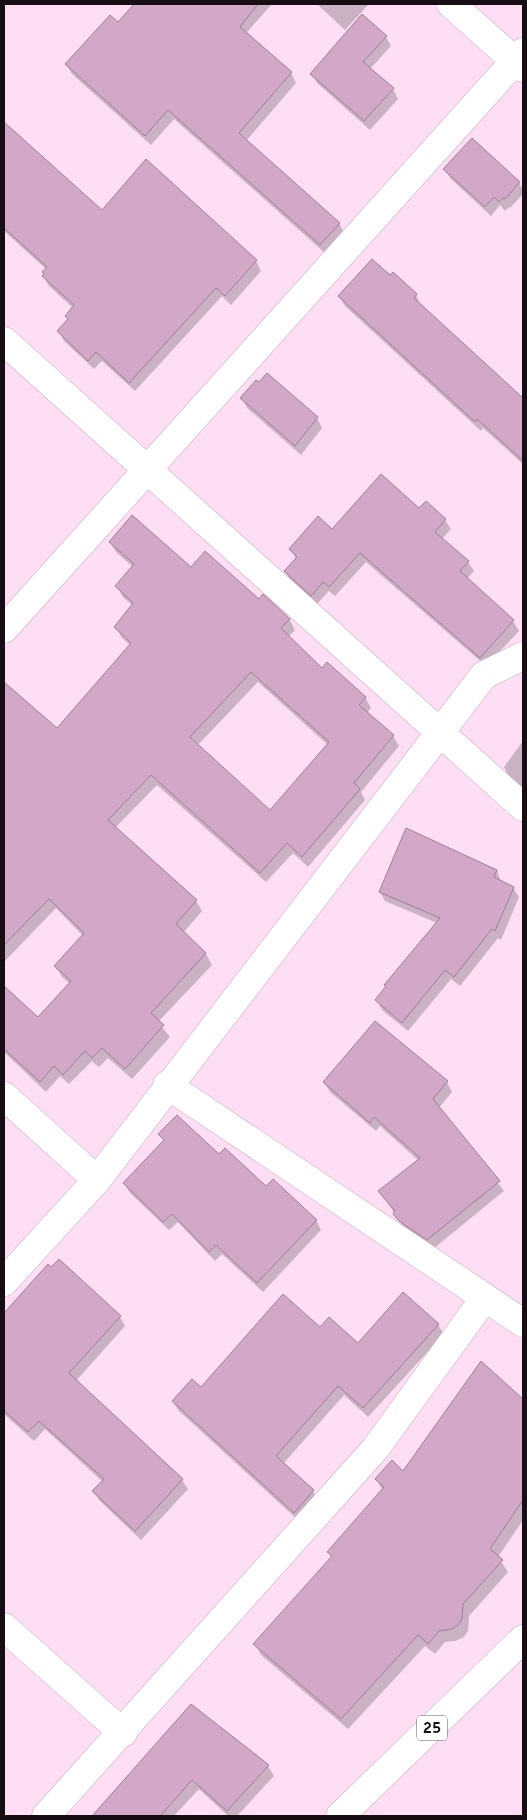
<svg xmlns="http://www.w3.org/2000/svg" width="527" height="1820" font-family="Overpass,sans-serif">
	<rect width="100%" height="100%" fill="#fedef5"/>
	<g fill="#0003" fill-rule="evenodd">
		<polygon points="136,4 272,4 247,32 291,73 296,83 246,141 339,223 344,233 326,254 174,119 151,145 72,74 67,65 118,23"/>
		<polygon points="317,4 369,4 345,30"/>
		<polygon points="386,37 391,46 370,69 393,89 398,99 370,130 317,83 312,74"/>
		<polygon points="6,125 102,212 256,261 261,271 231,305 222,296 135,391 102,361 94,369 64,341 59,331 68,320 73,308 49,286 44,277 46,269 4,231 4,127"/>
		<polygon points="472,139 519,183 523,190 523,194 510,208 509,207 505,211 500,205 491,216 450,178 445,169"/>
		<polygon points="390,277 416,295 421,306 523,400 523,464 483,428 481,431 345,306 339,296"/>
		<polygon points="242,398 317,418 322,428 301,455 247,408"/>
		<polygon points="420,510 445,520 451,529 442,539 468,562 474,571 467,579 513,621 519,631 486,666 366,562 335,596 329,591 317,604 291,581 285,571 296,559 291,549 332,531"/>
		<path d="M 110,542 L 191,568 L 259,600 L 289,619 L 295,630 L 288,637 L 322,670 L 365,697 L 371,708 L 367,713 L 393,736 L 399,746 L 361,792 L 365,800 L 308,867 L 293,853 L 266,882 L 157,785 L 115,828 L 196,901 L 202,911 L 183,933 L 206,954 L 212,965 L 158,1022 L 170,1037 L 132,1079 L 108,1058 L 99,1067 L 92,1061 L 69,1084 L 60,1076 L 46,1092 L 4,1052 L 4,988 L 38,1019 L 70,984 L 62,977 L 56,966 L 83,936 L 56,908 L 4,962 L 4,757 L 10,750 L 4,744 L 4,683 L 57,730 L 131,646 L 122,638 L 116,627 L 133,606 L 123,597 L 117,586 L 133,567 L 116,552 ZM 258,682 L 328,745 L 270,812 L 197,746 Z"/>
		<polygon points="523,741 523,789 509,777 504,767"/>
		<polygon points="497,871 501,882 513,888 519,897 501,940 498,938 460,986 451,979 408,1031 382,1010 377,1000 437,923 385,901 380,892"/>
		<polygon points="324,1082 447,1082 452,1092 439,1108 504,1191 433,1249 406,1231 380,1191 419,1161 380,1126 376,1131 330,1092"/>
		<polygon points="160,1134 266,1188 316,1220 321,1230 263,1292 222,1254 215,1261 178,1222 169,1230 130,1193 124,1183 164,1141"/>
		<polygon points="29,1291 120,1317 125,1326 76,1381 182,1480 188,1489 141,1540 100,1501 94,1492 103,1482 45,1429 34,1441 4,1414 4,1382 14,1371 4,1363 4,1319"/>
		<polygon points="438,1325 444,1334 368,1417 344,1395 283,1464 313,1491 318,1501 299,1521 179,1411 173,1402 320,1329 358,1345"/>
		<polygon points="481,1363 523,1401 523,1520 498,1557 508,1572 469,1616 468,1631 464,1637 455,1641 445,1642 435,1654 425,1646 348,1729 261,1655 255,1644 332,1558 328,1552 383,1491 376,1479 403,1473"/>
		<polygon points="191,1705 268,1766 274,1776 237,1816 228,1816 199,1789 174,1816 93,1816"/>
	</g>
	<g fill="#d3a7c7" stroke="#9c8094" fill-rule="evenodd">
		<polygon points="134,4 258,4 240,27 292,72 239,133 340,223 320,245 168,110 145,136 65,64 110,15 118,22"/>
		<polygon points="362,14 387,36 363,62 394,88 364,121 310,74"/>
		<polygon points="4,122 102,210 146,159 257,260 225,296 216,288 129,383 96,352 88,361 57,331 68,319 65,316 74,305 42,276 44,274 42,272 47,267 4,228"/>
		<polygon points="472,138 520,182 505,199 503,198 499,202 494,197 485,207 443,169"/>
		<polygon points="372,259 390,275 393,272 417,294 414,298 523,398 523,461 477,419 475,422 338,296"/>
		<polygon points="267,373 318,417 295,446 240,398 256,380 259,382"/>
		<polygon points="381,474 419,508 426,501 446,519 435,532 469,561 460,571 514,620 480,658 360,553 329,587 323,582 311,596 284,571 297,557 289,549 318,516 332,529"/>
		<path d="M 132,515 L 191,567 L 205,551 L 259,599 L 263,594 L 290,619 L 281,628 L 322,668 L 327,662 L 366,697 L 359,705 L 394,735 L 354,783 L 360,789 L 302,857 L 287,843 L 260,873 L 151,775 L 108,820 L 197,900 L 176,924 L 206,953 L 151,1013 L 164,1025 L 125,1069 L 102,1048 L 92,1058 L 85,1051 L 63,1075 L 54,1066 L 40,1082 L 4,1049 L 4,986 L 38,1017 L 71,981 L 54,966 L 84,933 L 49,899 L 4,945 L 4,682 L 57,728 L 131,643 L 114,627 L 133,603 L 115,586 L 134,564 L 109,542 ZM 251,672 L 329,742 L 270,810 L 190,737 Z"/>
		<polygon points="406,828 497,870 494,877 514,887 495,931 492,929 454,977 445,970 402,1023 375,1000 386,986 384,985 440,918 379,892"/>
		<polygon points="375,1021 448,1081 433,1099 500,1181 427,1240 399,1221 393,1214 395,1211 378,1191 420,1158 374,1117 370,1123 323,1082"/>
		<polygon points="177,1115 219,1154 225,1148 266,1186 273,1179 317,1220 257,1283 216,1245 209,1252 172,1214 163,1222 123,1183 164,1140 158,1134"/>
		<polygon points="59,1259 121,1316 69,1373 183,1479 135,1531 92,1491 104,1479 39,1421 28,1432 4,1411 4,1313 48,1264 51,1267"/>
		<polygon points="403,1292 439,1324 363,1408 338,1386 276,1456 314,1490 294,1513 172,1401 192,1379 201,1387 283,1294 320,1327 329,1317 358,1343"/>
		<polygon points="481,1361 523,1399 523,1500 490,1549 503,1560 463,1604 462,1619 458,1625 452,1629 439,1631 428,1644 418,1635 341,1719 253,1644 332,1556 327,1552 384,1487 375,1479 392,1460 403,1471"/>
		<polygon points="191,1704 269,1765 227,1811 192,1780 160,1816 92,1816"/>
	</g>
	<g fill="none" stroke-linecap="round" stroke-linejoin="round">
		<defs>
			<g id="minor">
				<polyline points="451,4 523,68"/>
				<polyline points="4,341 523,807"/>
				<polyline points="4,629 523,52"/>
				<polyline points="167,1085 523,1323"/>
				<polyline points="4,1096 97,1180"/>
				<polyline points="4,1282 97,1180 484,675 523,656"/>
				<polyline points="4,1627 123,1733"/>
				<polyline points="46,1816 375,1449 484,1299"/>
			</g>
			<polyline id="primary" points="340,1816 523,1639"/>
		</defs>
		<use href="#minor" stroke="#c5a7bc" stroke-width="29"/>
		<use href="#primary" stroke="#c5a7bc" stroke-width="29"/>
		<use href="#minor" stroke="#fff" stroke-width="28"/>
		<use href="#primary" stroke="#fff" stroke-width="28"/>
	</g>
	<g text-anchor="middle" stroke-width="4" stroke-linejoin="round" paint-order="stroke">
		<rect fill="#fff" stroke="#5d565a" stroke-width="1" x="417" y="1715.5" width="30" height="25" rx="4"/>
		<g font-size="15" font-weight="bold" fill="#170d14">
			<text x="432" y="1733">25</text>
		</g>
	</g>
	<rect width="527" height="1820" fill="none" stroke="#170d14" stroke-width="10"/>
</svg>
